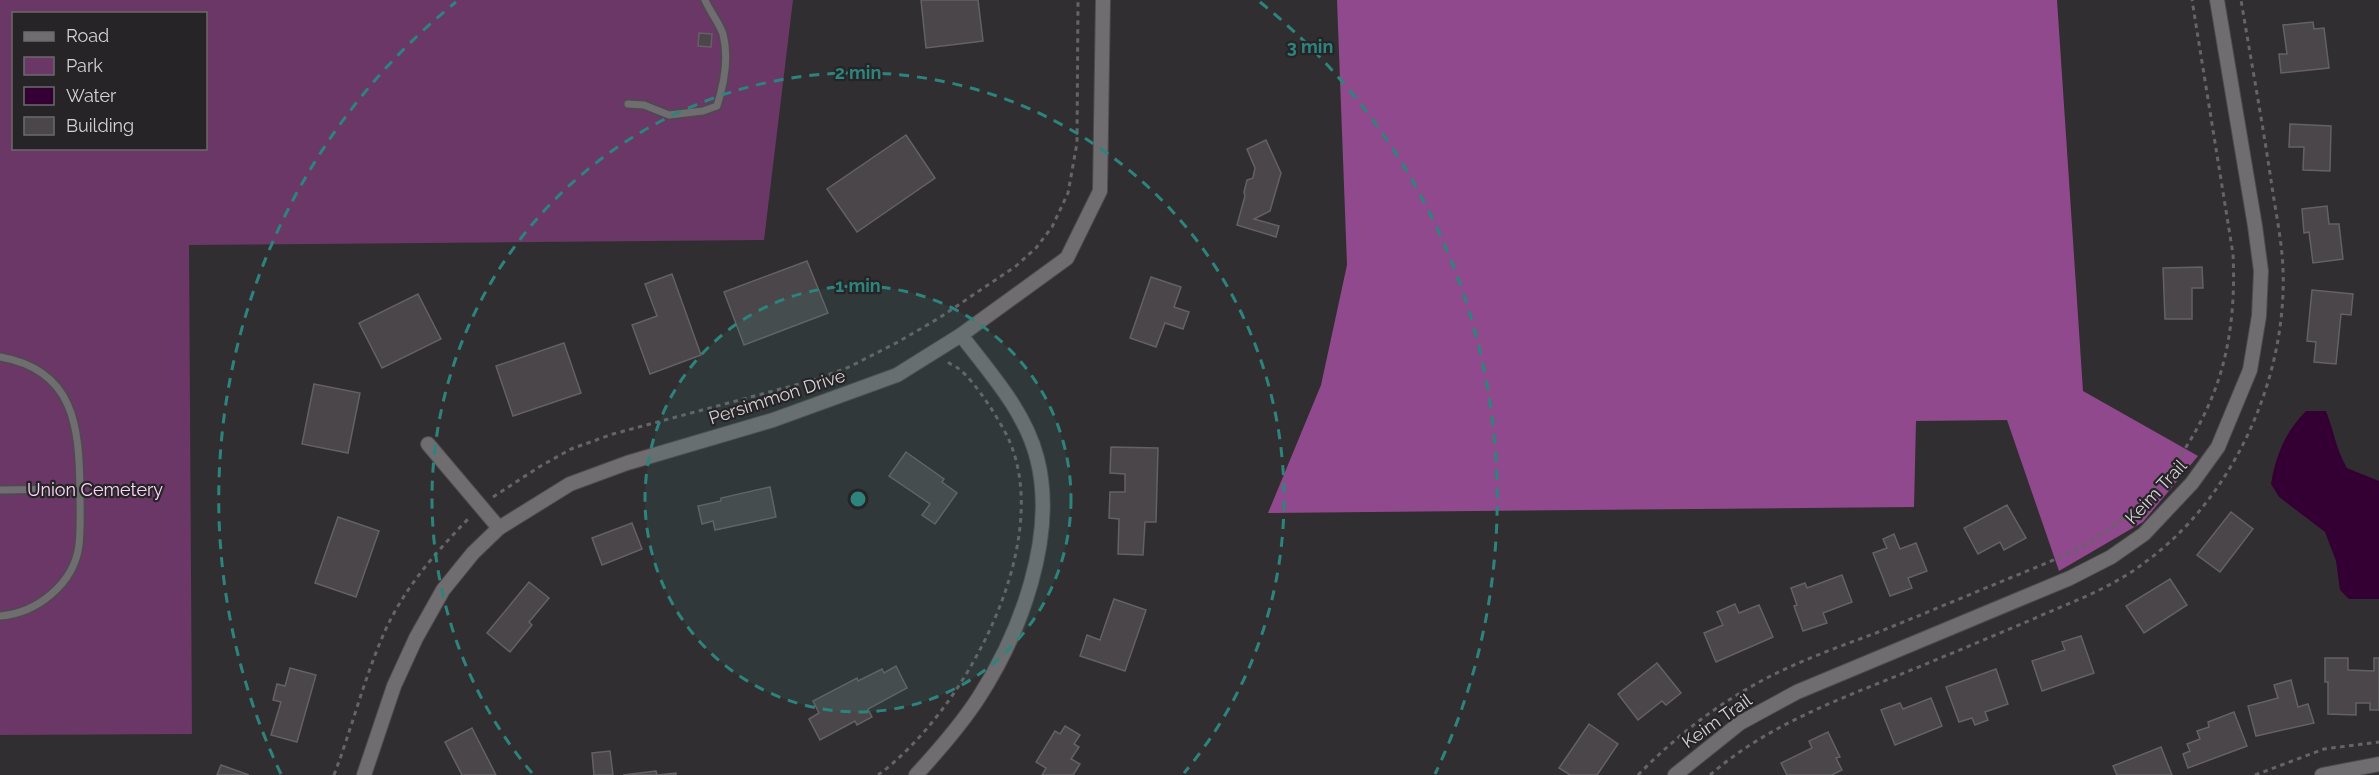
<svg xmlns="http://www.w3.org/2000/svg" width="2379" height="775" font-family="Raleway,sans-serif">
	<rect width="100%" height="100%" fill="#312e31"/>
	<path fill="#6a3767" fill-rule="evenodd" d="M 0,0 L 793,0 L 764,240 L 189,245 L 192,734 L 0,735 ZM 14,14 L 206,14 L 206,148 L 14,148 Z"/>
	<polygon fill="#8f498c" points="1337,0 2057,0 2083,391 2198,456 2143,522 2059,571 2007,420 1916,421 1914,507 1268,513 1321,385 1347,265"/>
	<path fill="#340033" d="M 2306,411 L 2326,411 C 2334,431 2336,449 2347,468 L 2379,481 L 2379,599 L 2349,599 L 2340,590 L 2336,561 L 2325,532 L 2279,497 L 2271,484 C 2276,455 2285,432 2306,411 Z"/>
	<g fill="#4a4649" stroke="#646164" stroke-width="1.5">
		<polygon points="921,0 978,0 983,41 926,48"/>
		<polygon points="2313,22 2314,29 2324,28 2329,68 2281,73 2279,54 2287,54 2283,25"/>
		<polygon points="699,33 712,34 711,47 698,46"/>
		<polygon points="2290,124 2331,126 2330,171 2303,170 2304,147 2289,147"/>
		<polygon points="906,135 935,178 857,232 827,189"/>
		<polygon points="1266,140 1281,173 1270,211 1254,219 1279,226 1276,237 1237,225 1245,196 1244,192 1247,180 1253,178 1255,168 1247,149"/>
		<polygon points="2327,206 2329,224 2339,224 2343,259 2313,263 2309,232 2304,233 2302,209"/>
		<polygon points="807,261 828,313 744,345 724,292"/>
		<polygon points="2202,267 2203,288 2192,288 2192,319 2165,319 2163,268"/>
		<polygon points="672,274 701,355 650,374 632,325 657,316 645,284"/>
		<polygon points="1151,277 1181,287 1174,307 1189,312 1183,329 1165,323 1156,347 1130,338"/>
		<polygon points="2312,290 2353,294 2351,315 2341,314 2336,364 2314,362 2316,342 2307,341"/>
		<polygon points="418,294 441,339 382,368 359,323"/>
		<polygon points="564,343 581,393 513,416 496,366"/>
		<polygon points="314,384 360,393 348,453 302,444"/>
		<polygon points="1111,447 1158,448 1156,522 1145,522 1143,555 1118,554 1119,519 1109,518 1110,492 1125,492 1125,474 1110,473"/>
		<polygon points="906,452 944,479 942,482 957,493 935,524 922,515 930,504 889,476"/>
		<polygon points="770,487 776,517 715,530 713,521 702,524 698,506 721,501 721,498"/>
		<polygon points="2007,505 2026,538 2004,550 2000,542 1978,554 1964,528"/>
		<polygon points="2231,512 2253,529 2220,572 2197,555"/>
		<polygon points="338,517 379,531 356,597 315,583"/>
		<polygon points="632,523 642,549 602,565 592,538"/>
		<polygon points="1894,534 1900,549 1916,543 1927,571 1908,578 1912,588 1890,596 1873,553 1887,548 1883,539"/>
		<polygon points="1842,575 1852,602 1823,613 1827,623 1803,631 1794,606 1797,605 1791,588 1805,583 1807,588"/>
		<polygon points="2170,579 2187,605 2144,633 2126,606"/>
		<polygon points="529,582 549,598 529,622 532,625 510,652 487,633"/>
		<polygon points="1114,599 1146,610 1125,671 1080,656 1087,635 1100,640"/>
		<polygon points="1735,604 1739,613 1759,605 1773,637 1716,662 1704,633 1723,625 1717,612"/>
		<polygon points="2081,636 2094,673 2042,691 2032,661 2065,650 2062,642"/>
		<polygon points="2325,658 2348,658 2348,670 2374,671 2374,658 2379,658 2379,710 2370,710 2370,703 2356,703 2356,715 2328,714 2328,682 2325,682"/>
		<polygon points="1657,663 1681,693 1666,705 1662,701 1638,720 1618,694"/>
		<polygon points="896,666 907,688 868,709 872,717 857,725 855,721 820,740 809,719 819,713 813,701 857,678 858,681 882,669 884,673"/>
		<polygon points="290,668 316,675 297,742 271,735 281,702 273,700 277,684 285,686"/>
		<polygon points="1996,669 2008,704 1985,712 1988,720 1975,725 1972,718 1959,722 1946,687"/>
		<polygon points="2291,680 2298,707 2308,704 2314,723 2256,736 2248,706 2278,698 2274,685"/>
		<polygon points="1931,698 1942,726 1895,745 1881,710 1900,703 1903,709"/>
		<polygon points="2234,712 2247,746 2188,768 2183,754 2190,751 2187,744 2200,739 2197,731 2209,727 2208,722"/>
		<polygon points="1589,724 1618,744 1597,775 1570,775 1559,768"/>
		<polygon points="1065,726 1080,735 1074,744 1079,747 1071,759 1080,764 1073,775 1042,775 1046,768 1036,762 1055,731 1060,734"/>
		<polygon points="472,728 496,775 462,775 445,742"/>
		<polygon points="1828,732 1840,757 1836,758 1842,770 1832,775 1787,775 1781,763 1812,748 1809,741"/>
		<polygon points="2161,747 2172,775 2117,775 2113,766"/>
		<polygon points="610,751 613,775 594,775 592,753"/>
		<polygon points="221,765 249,775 217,775"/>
		<polygon points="656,771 657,775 676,773 676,775 623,775"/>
	</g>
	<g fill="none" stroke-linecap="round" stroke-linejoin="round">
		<defs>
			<g id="service">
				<path d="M 628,104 L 644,105 L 669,115 L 703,111 L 717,106 C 724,84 729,57 723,34 C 719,22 710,12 705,0"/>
				<path d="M 0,357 C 75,370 79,427 80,490 C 80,509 81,527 79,545 C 74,584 37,613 0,616"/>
				<polyline points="0,490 80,489"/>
			</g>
			<g id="minor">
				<polyline points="428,444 499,528"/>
				<polyline points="364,775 394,686 416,638 443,590 473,553 499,528 570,484 627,463 773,420 897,375 961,335 1067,258 1100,191 1103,0"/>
				<path d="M 916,775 C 939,750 961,725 979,697 C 1021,632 1057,535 1037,458 C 1025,411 990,373 961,335"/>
				<polyline points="1675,775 1740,723 1797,692 2070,578 2111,557 2144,534 2192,483 2218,447 2250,370 2259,316 2261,271 2255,226 2217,0"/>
				<polyline points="2322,775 2379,764"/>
			</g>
		</defs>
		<use href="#service" stroke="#4d4b4d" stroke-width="10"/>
		<use href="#minor" stroke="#4d4b4d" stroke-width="16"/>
		<g stroke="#676467" stroke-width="3" stroke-dasharray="4.5 4.5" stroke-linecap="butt">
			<polyline points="493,497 539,467 571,449 613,434 814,380 849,367 898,342 939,318 1016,266 1036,248 1052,227 1068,193 1077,143 1078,0"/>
			<path d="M 334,775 C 352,728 364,678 385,631 C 405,587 436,552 470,517"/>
			<path d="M 878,775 C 963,713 1055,545 1009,440 C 1001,422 975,381 959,369 C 956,366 952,366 948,362"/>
			<path d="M 1638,775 C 1675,737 1716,705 1763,680 C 1799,661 1838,647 1876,633 C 1921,615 1966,596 2010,578 C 2034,568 2058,559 2081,547 C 2146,512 2198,445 2220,375 C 2232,336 2235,294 2233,254 L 2192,0"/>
			<path d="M 1710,775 C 1765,727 1832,702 1899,675 C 1963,649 2026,622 2089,595 C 2108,586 2127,576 2144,563 C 2233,499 2287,379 2283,270 C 2282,240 2275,209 2271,180 C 2262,120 2251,60 2241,0"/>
			<polyline points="2255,775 2324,749 2379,742"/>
		</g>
		<use href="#service" stroke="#706d70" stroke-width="7"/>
		<use href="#minor" stroke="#706d70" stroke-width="14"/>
	</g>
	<circle cx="858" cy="499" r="213" fill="#2d847d" fill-opacity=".12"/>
	<g fill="none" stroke="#2d847d" stroke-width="3" stroke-dasharray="10 8">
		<circle cx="858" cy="499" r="213"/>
		<path d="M532 773A426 426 0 1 1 1184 773"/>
		<path d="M281 774A639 639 0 0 1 456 2M1260 2A639 639 0 0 1 1435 774"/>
	</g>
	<g text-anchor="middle" stroke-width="4.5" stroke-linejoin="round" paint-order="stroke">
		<g font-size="18" fill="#d4d2d4" stroke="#272427">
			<text transform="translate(777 397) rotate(-18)" y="6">Persimmon Drive</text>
			<text transform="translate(2156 492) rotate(-47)" y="6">Keim Trail</text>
			<text transform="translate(1717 721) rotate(-35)" y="6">Keim Trail</text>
		</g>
		<g font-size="18" fill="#fbd4f7" stroke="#272427">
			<text x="95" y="496">Union Cemetery</text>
		</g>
	</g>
	<circle cx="858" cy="499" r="9" fill="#2d847d" stroke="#272427" stroke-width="3"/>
	<g font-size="18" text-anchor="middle" font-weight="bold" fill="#2d847d" stroke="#272427" stroke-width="4.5" stroke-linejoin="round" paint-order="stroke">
		<text x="1310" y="53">3 min</text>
		<text x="858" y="79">2 min</text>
		<text x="858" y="292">1 min</text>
	</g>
	<rect x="12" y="12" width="195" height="138" fill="#272427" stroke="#6c6a6c" stroke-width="1.5"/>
	<rect x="24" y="32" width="30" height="9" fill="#706d70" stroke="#6c6a6c" stroke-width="1.5"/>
	<text x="66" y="42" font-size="18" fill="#d4d2d4">Road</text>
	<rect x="24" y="57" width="30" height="18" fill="#6a3767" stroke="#6c6a6c" stroke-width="1.5"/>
	<text x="66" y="72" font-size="18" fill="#d4d2d4">Park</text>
	<rect x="24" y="87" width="30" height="18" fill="#340033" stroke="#6c6a6c" stroke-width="1.5"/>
	<text x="66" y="102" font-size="18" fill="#d4d2d4">Water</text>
	<rect x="24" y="117" width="30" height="18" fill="#4a4649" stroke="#6c6a6c" stroke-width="1.5"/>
	<text x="66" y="132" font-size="18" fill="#d4d2d4">Building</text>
</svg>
